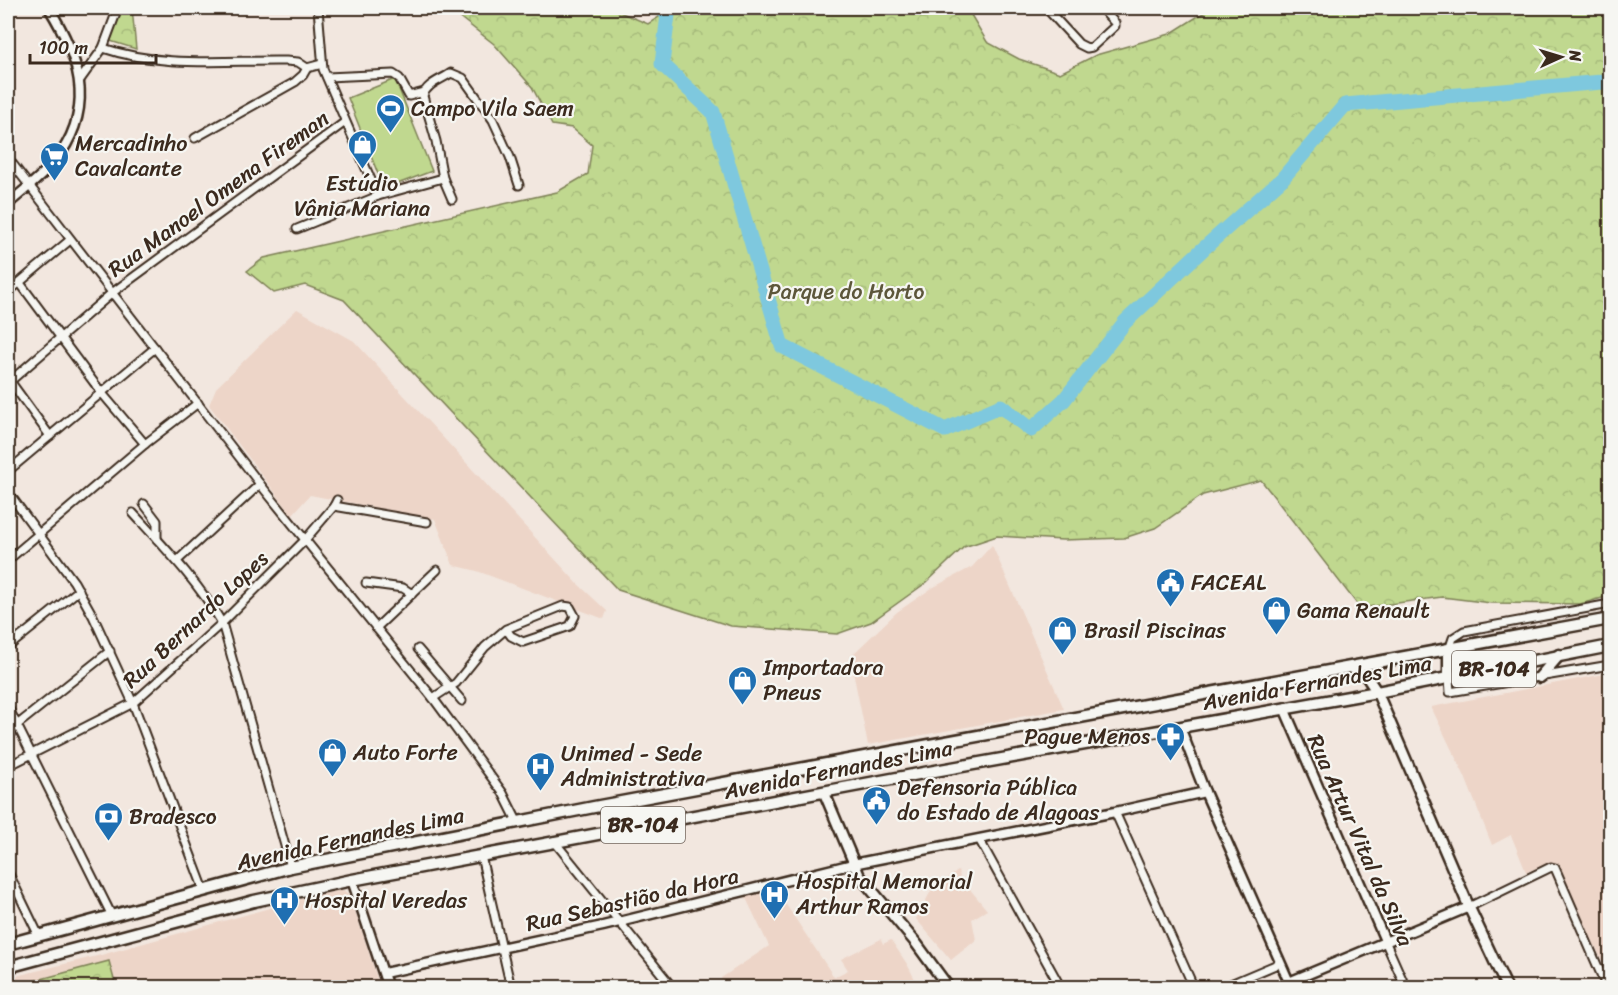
<svg xmlns="http://www.w3.org/2000/svg" width="1618" height="995" font-family="Sriracha,sans-serif">
	<defs>
		<pattern id="park-crowns" width="20" height="18" patternUnits="userSpaceOnUse" patternTransform="scale(1.5)"><rect width="20" height="18" fill="#c0d88f"/><path d="M2 6a3 3 0 1 1 6 0M12 15a3 3 0 1 1 6 0" fill="none" stroke="#a6ba7b"/></pattern>
	</defs>
	<rect width="100%" height="100%" fill="#f2e7df"/>
	<filter id="ink" filterUnits="userSpaceOnUse"><feTurbulence type="fractalNoise" baseFrequency=".0167" numOctaves="2"/><feDisplacementMap in="SourceGraphic" scale="12" xChannelSelector="R" yChannelSelector="G"/><feConvolveMatrix kernelMatrix="1 2 1 2 8 2 1 2 1" color-interpolation-filters="sRGB"/></filter>
	<g filter="url(#ink)">
		<g fill="#edd5c8">
			<polygon points="297,309 354,341 578,584 607,611 604,619 477,571 453,565 435,519 310,495 292,515 209,405 216,388"/>
			<polygon points="992,545 1064,709 868,745 850,657 897,612 932,588 972,567"/>
			<polygon points="1610,673 1610,978 1560,870 1548,864 1526,872 1511,835 1492,845 1465,777 1431,707"/>
			<polygon points="958,871 960,877 987,910 972,919 976,940 951,960 916,919 932,889"/>
			<polygon points="343,890 350,895 380,987 8,988 8,978 101,955 320,894"/>
			<polygon points="777,891 834,977 848,970 841,959 881,939 883,944 891,940 907,964 919,987 724,988 721,978 769,946 743,892"/>
		</g>
		<polygon fill="#c0d88f" stroke="#7e8156" stroke-width="1.5" points="395,79 432,171 384,189 348,98"/>
		<g fill="url(#park-crowns)" stroke="#7e8156" stroke-width="1.5">
			<polygon points="120,8 132,8 136,49 107,40"/>
			<polygon points="409,8 610,8 648,24 673,8 967,8 987,42 1019,59 1060,73 1096,55 1170,34 1211,8 1610,8 1610,596 1580,604 1491,603 1442,597 1360,608 1261,480 1203,495 1155,528 1124,538 1063,540 997,536 964,547 927,582 871,622 837,634 731,626 618,590 344,300 305,285 274,293 247,271 264,258 557,192 588,174 592,145 572,128 552,125 532,87 494,44 458,16 410,10"/>
			<polygon points="109,961 116,987 11,987"/>
		</g>
		<g fill="none" stroke-linecap="round" stroke-linejoin="round">
			<polyline stroke="#7ec8de" stroke-width="15" points="661,8 668,15 662,64 713,112 782,346 945,430 1001,406 1031,430 1064,400 1125,322 1203,249 1282,179 1345,105 1602,82 1610,84"/>
			<defs>
				<g id="minor">
					<polyline points="318,8 323,69 378,196"/>
					<polyline points="1046,8 1079,44 1087,48 1092,47 1115,26 1115,23 1101,8"/>
					<path d="M 103,48 C 161,68 226,60 286,61 L 298,62 L 307,68 L 322,64"/>
					<polyline points="327,77 393,74 399,78 409,96 424,92"/>
					<polyline points="80,80 103,48 118,8"/>
					<polyline points="195,138 295,82 303,75 307,68"/>
					<polyline points="8,158 260,484 433,698 503,793 518,823"/>
					<path d="M 452,199 L 443,178 L 436,141 L 423,96 C 426,84 441,80 451,73 L 463,78 L 493,120 L 510,157 L 519,185"/>
					<polyline points="297,229 378,196 443,178"/>
					<polyline points="20,283 101,392 145,444"/>
					<polyline points="8,292 70,240"/>
					<polyline points="10,381 50,436"/>
					<polyline points="8,383 112,293 345,122"/>
					<polyline points="8,471 155,348"/>
					<polyline points="8,492 74,582 93,616 133,703 204,890"/>
					<polyline points="144,504 157,521 157,539"/>
					<polyline points="334,506 427,522"/>
					<path d="M 133,513 C 165,548 198,582 222,623 L 291,867"/>
					<polyline points="8,560 145,444 198,403"/>
					<polyline points="177,561 260,484"/>
					<polyline points="366,583 403,588 412,594"/>
					<polyline points="376,628 437,570"/>
					<polyline points="8,647 79,590"/>
					<polyline points="418,649 462,701"/>
					<polyline points="1449,650 1453,638 1464,631 1610,604"/>
					<polyline points="1449,678 1450,692 1610,665"/>
					<polyline points="433,698 456,683 485,647 506,629 563,606 570,607 575,616 570,626 523,642 511,636 506,629"/>
					<polyline points="8,707 112,916"/>
					<polyline points="17,725 110,651"/>
					<polyline points="8,766 133,703 222,623 305,540 334,506 337,500"/>
					<polyline points="1115,812 1194,988"/>
					<polyline points="979,839 1061,988"/>
					<polyline points="554,841 673,988"/>
					<polyline points="481,856 511,988"/>
					<polyline points="8,872 39,936"/>
					<polyline points="1469,907 1545,870 1551,867 1555,868 1607,988"/>
					<polyline points="1386,943 1406,988"/>
					<polyline points="1221,988 1280,963"/>
				</g>
				<g id="tertiary">
					<path d="M 8,204 C 26,188 47,173 61,153 C 95,103 78,55 49,8"/>
					<polyline points="1284,708 1386,943"/>
					<polyline points="1180,727 1205,792 1289,982 1469,907"/>
					<polyline points="352,880 388,988"/>
					<polyline points="384,973 603,926 853,864 1115,812 1205,792"/>
				</g>
				<g id="secondary">
					<polyline points="1350,667 1367,677 1377,692 1469,907 1507,988"/>
					<polyline points="824,792 859,875 916,943 949,988"/>
				</g>
				<g id="trunk">
					<polyline points="1449,650 1449,678"/>
					<polyline points="1540,677 1559,655"/>
					<polyline points="8,944 291,867 594,807 1610,619"/>
					<polyline points="8,967 254,901 352,880 929,772 1377,692 1610,646"/>
				</g>
			</defs>
			<use href="#minor" stroke="#3b2a1e" stroke-width="11"/>
			<use href="#tertiary" stroke="#3b2a1e" stroke-width="13"/>
			<use href="#secondary" stroke="#3b2a1e" stroke-width="14"/>
			<use href="#trunk" stroke="#3b2a1e" stroke-width="15"/>
			<use href="#minor" stroke="#f6f6f2" stroke-width="7"/>
			<use href="#tertiary" stroke="#f6f6f2" stroke-width="8"/>
			<use href="#secondary" stroke="#f6f6f2" stroke-width="9"/>
			<use href="#trunk" stroke="#f6f6f2" stroke-width="10"/>
		</g>
	</g>
	<defs>
		<symbol id="stadium-pin" viewBox="-11 -11 22 30"><path d="M0 17L-7.5 6A9.5 9.5 0 1 1 7.5 6Z" fill="#1f6fb2" stroke="#f6f6f2"/><path d="M0-5a6.5 5 0 1 0 0 10a6.5 5 0 1 0 0-10ZM-3.5-1.8h7v3.6h-7Z" fill="#fff"/></symbol>
		<symbol id="shop-pin" viewBox="-11 -11 22 30"><path d="M0 17L-7.5 6A9.5 9.5 0 1 1 7.5 6Z" fill="#1f6fb2" stroke="#f6f6f2"/><path d="M-5-2.5h2.3a2.7 3.5 0 0 1 5.4 0H5L5.5 6h-11ZM-1.5-2.5h3a1.5 2.3 0 0 0-3 0Z" fill="#fff"/></symbol>
		<symbol id="supermarket-pin" viewBox="-11 -11 22 30"><path d="M0 17L-7.5 6A9.5 9.5 0 1 1 7.5 6Z" fill="#1f6fb2" stroke="#f6f6f2"/><path d="M-6-5.5h2.5l.6 2H6L4.5 2H-2.5L-4.4-4H-6ZM-1.5 3.2a1.3 1.3 0 1 0 .1 0ZM3 3.2a1.3 1.3 0 1 0 .1 0Z" fill="#fff"/></symbol>
		<symbol id="civic-pin" viewBox="-11 -11 22 30"><path d="M0 17L-7.5 6A9.5 9.5 0 1 1 7.5 6Z" fill="#1f6fb2" stroke="#f6f6f2"/><path d="M-.6-6.5H3V-4.5H.6V-3L4-1V1h2V6H-6V1h2V-1L-.6-3ZM-1.2 2.5V6h2.4V2.5Z" fill="#fff"/></symbol>
		<symbol id="pharmacy-pin" viewBox="-11 -11 22 30"><path d="M0 17L-7.5 6A9.5 9.5 0 1 1 7.5 6Z" fill="#1f6fb2" stroke="#f6f6f2"/><path d="M-2-6h4v4h4v4h-4v4h-4v-4h-4v-4h4Z" fill="#fff"/></symbol>
		<symbol id="hospital-pin" viewBox="-11 -11 22 30"><path d="M0 17L-7.5 6A9.5 9.5 0 1 1 7.5 6Z" fill="#1f6fb2" stroke="#f6f6f2"/><path d="M-5-5h3v3.5h4V-5h3V5h-3V1.5h-4V5h-3Z" fill="#fff"/></symbol>
		<symbol id="bank-pin" viewBox="-11 -11 22 30"><path d="M0 17L-7.5 6A9.5 9.5 0 1 1 7.5 6Z" fill="#1f6fb2" stroke="#f6f6f2"/><path d="M-6-4H6V4H-6ZM0-2.3a2.3 2.3 0 1 0 0 4.6a2.3 2.3 0 1 0 0-4.6Z" fill="#fff"/></symbol>
	</defs>
	<g fill-rule="evenodd">
		<use href="#stadium-pin" x="374" y="92" width="33" height="45"/>
		<use href="#shop-pin" x="346" y="128" width="33" height="45"/>
		<use href="#supermarket-pin" x="38" y="140" width="33" height="45"/>
		<use href="#civic-pin" x="1154" y="566" width="33" height="45"/>
		<use href="#shop-pin" x="1260" y="594" width="33" height="45"/>
		<use href="#shop-pin" x="1046" y="614" width="33" height="45"/>
		<use href="#shop-pin" x="726" y="664" width="33" height="45"/>
		<use href="#pharmacy-pin" x="1154" y="720" width="33" height="45"/>
		<use href="#shop-pin" x="316" y="736" width="33" height="45"/>
		<use href="#hospital-pin" x="524" y="750" width="33" height="45"/>
		<use href="#civic-pin" x="860" y="784" width="33" height="45"/>
		<use href="#bank-pin" x="92" y="800" width="33" height="45"/>
		<use href="#hospital-pin" x="758" y="878" width="33" height="45"/>
		<use href="#hospital-pin" x="268" y="884" width="33" height="45"/>
	</g>
	<g text-anchor="middle" stroke-width="4.5" stroke-linejoin="round" paint-order="stroke">
		<g fill="#f6f6f2" stroke="#73675e" stroke-width="1.5">
			<rect x="1452" y="651" width="84" height="36" rx="4.5"/>
			<rect x="601" y="807" width="84" height="36" rx="4.5"/>
		</g>
		<g font-size="21" font-weight="bold" fill="#3b2a1e">
			<text x="1494" y="676">BR-104</text>
			<text x="643" y="832">BR-104</text>
		</g>
		<g font-size="22" fill="#3b2a1e" stroke="#f6f6f2" text-anchor="start">
			<text x="411" y="116">Campo Vila Saem</text>
			<text x="75" y="151">Mercadinho<tspan x="75" dy="25">Cavalcante</tspan></text>
			<text x="362" y="191" text-anchor="middle">Estúdio<tspan x="362" dy="25">Vânia Mariana</tspan></text>
			<text x="1191" y="590">FACEAL</text>
			<text x="1297" y="618">Gama Renault</text>
			<text x="1084" y="638">Brasil Piscinas</text>
			<text x="763" y="675">Importadora<tspan x="763" dy="25">Pneus</tspan></text>
			<text x="1150" y="744" text-anchor="end">Pague Menos</text>
			<text x="353" y="760">Auto Forte</text>
			<text x="561" y="761">Unimed - Sede<tspan x="561" dy="25">Administrativa</tspan></text>
			<text x="897" y="795">Defensoria Pública<tspan x="897" dy="25">do Estado de Alagoas</tspan></text>
			<text x="129" y="824">Bradesco</text>
			<text x="796" y="889">Hospital Memorial<tspan x="796" dy="25">Arthur Ramos</tspan></text>
			<text x="305" y="908">Hospital Veredas</text>
		</g>
		<g font-size="22" fill="#3b2a1e" stroke="#f6f6f2">
			<text transform="translate(218 193) rotate(-36)" y="8">Rua Manoel Omena Fireman</text>
			<text transform="translate(195 619) rotate(-43)" y="8">Rua Bernardo Lopes</text>
			<text transform="translate(1317 682) rotate(-10)" y="8">Avenida Fernandes Lima</text>
			<text transform="translate(838 769) rotate(-11)" y="8">Avenida Fernandes Lima</text>
			<text transform="translate(350 838) rotate(-12)" y="8">Avenida Fernandes Lima</text>
			<text transform="translate(1361 840) rotate(66)" y="8">Rua Artur Vital da Silva</text>
			<text transform="translate(632 899) rotate(-13)" y="8">Rua Sebastião da Hora</text>
		</g>
		<g font-size="22" fill="#5c563a" stroke="#f6f6f2">
			<text x="846" y="299">Parque do Horto</text>
		</g>
	</g>
	<rect width="1618" height="995" fill="none" stroke="#f6f6f2" stroke-width="30"/>
	<rect x="15" y="15" width="1588" height="965" fill="none" stroke="#3b2a1e" stroke-width="2" filter="url(#ink)"/>
	<g transform="translate(1561 57) rotate(86)" stroke="#f6f6f2" stroke-width="4.5" paint-order="stroke">
	<path d="M0-4.5L10 22L0 15L-10 22Z" fill="#3b2a1e"/>
	<text y="-9" font-size="16" font-weight="bold" text-anchor="middle" fill="#3b2a1e">N</text>
	</g>
	<path d="M30 54v9h126v-9" fill="none" stroke="#3b2a1e" stroke-width="3"/>
	<text x="39" y="54" font-size="18" fill="#3b2a1e" stroke="#f6f6f2" stroke-width="4.5" paint-order="stroke">100 m</text>
</svg>
